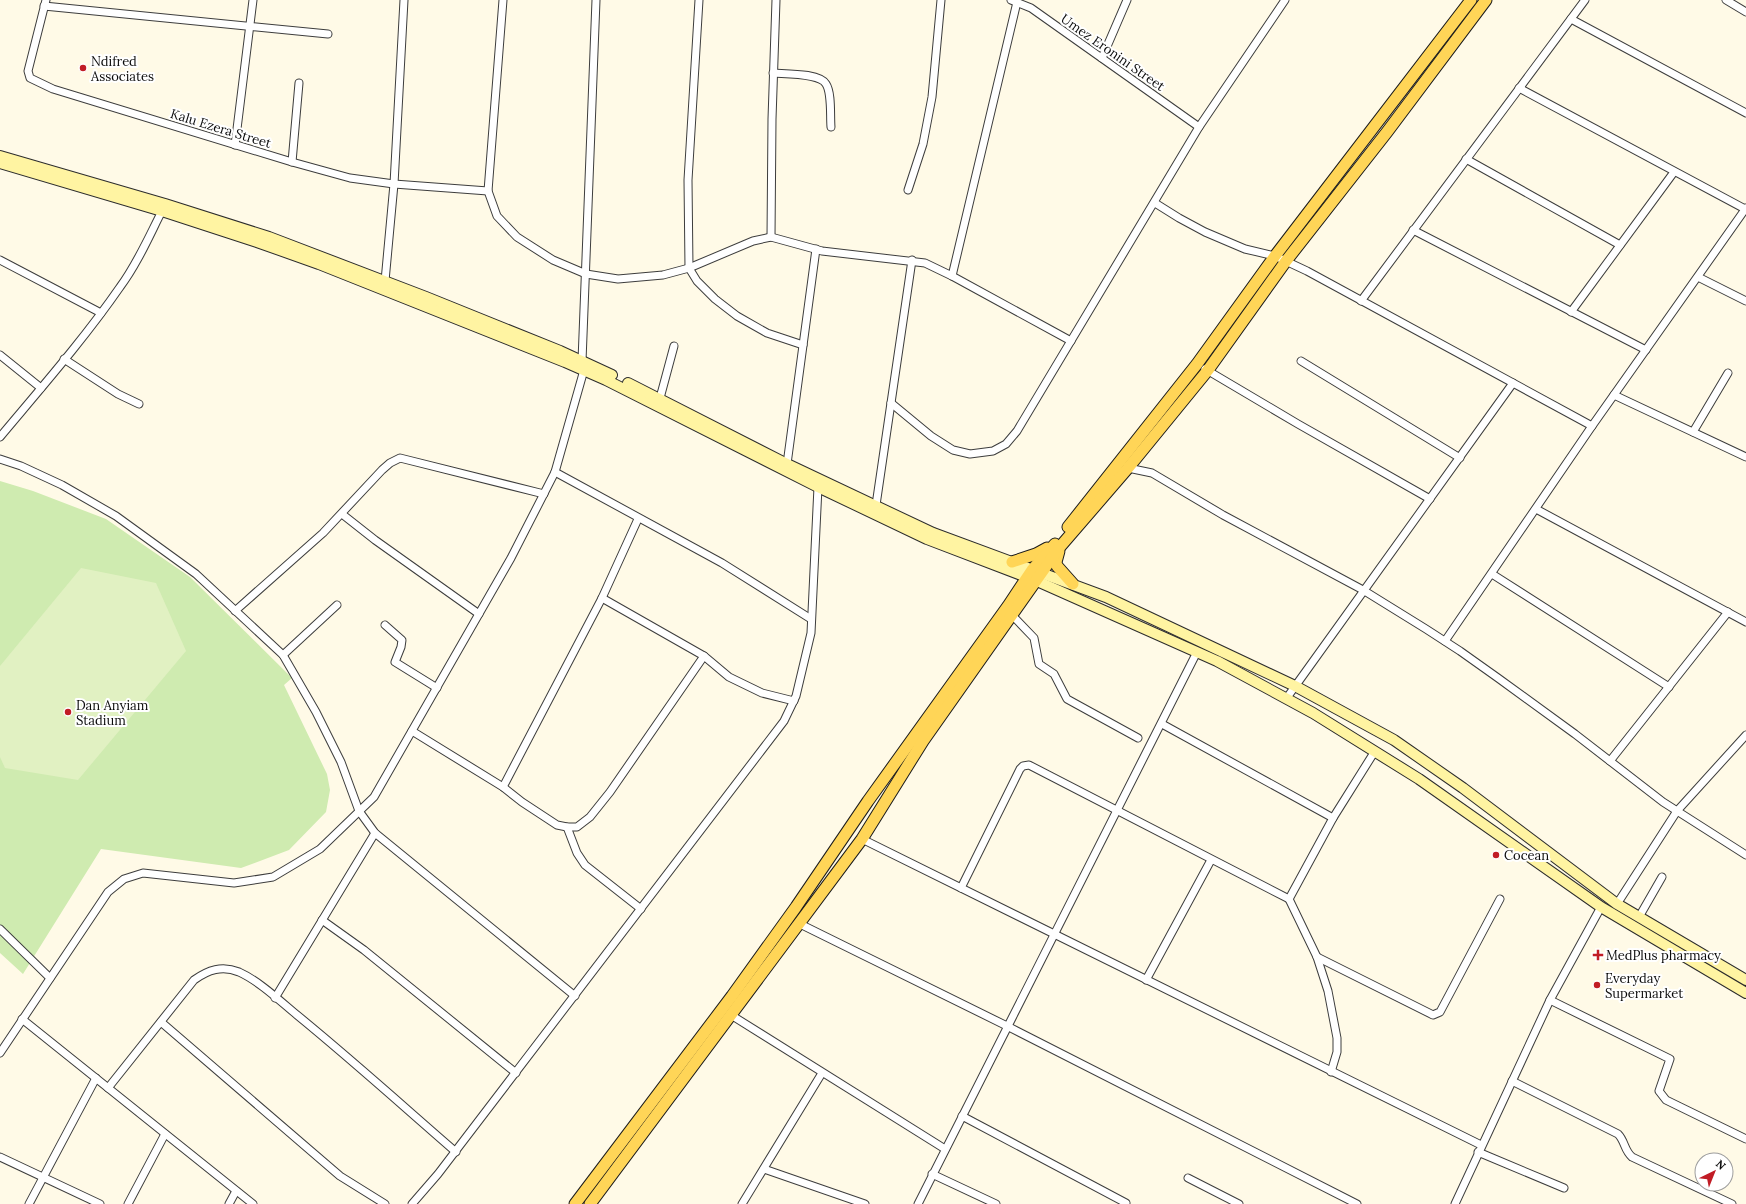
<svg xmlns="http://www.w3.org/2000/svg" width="1746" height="1204" font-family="Lora,serif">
	<rect width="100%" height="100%" fill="#fffae7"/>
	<polygon fill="#cfebb0" points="0,481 33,491 106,519 190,577 292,678 284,685 327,774 330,790 326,812 289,850 241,868 101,849 23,974 0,953"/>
	<polygon fill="#e1f1c2" points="81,568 156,583 186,651 78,780 5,768 0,757 0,666"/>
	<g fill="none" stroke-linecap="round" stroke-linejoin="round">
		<defs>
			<g id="minor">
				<polyline points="46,0 28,71 30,78 53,89 292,162 350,178 394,184 488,191"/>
				<polyline points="503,0 488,191 497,216 517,237 553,260 586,274 618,279 663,275 689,268 753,241 771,237 822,251 925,263 952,276 1071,341"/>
				<polyline points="699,0 688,180 689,268 697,281 715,299 737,316 767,333 803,345"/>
				<polyline points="1011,0 1031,8 1199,127"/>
				<polyline points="1726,0 1746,12"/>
				<polyline points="44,6 328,34"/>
				<polyline points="1571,19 1746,113"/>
				<polyline points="1102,58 1127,0"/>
				<path d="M 773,73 C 786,74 820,73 826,84 C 832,93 830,116 831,127"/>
				<polyline points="1519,88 1745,209"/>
				<polyline points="235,145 253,0"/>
				<polyline points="1466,159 1620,245"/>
				<polyline points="292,162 299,83"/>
				<polyline points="908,190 923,144 932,97 941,0"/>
				<polyline points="1155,203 1179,218 1205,232 1245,249 1275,256 1307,271 1592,426"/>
				<polyline points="1413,230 1646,350"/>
				<polyline points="771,237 772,119 776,0"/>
				<polyline points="0,260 101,313"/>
				<polyline points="952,276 1017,2"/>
				<polyline points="1698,277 1746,301"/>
				<polyline points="385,281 394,184 404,0"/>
				<polyline points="1361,301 1585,0"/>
				<polyline points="1571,312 1674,172"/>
				<polyline points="0,355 41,388"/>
				<polyline points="64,359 118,394 139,404"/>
				<polyline points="582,361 596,0"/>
				<polyline points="1301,361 1460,458"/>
				<polyline points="1205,369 1298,424 1430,499"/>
				<polyline points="1614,395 1746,457"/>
				<polyline points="660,398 674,346"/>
				<polyline points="891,403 931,436 953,450 970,454 993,451 1006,444 1017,431 1199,127 1285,0"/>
				<polyline points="1693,432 1728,373"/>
				<path d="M 0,437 C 41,388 84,339 120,287 C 138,263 150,234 164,207"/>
				<polyline points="0,459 21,466 62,485 116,516 196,574 283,655 316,712 341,762 359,811 375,833 575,996"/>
				<polyline points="787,464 816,249"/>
				<polyline points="1128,468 1152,473 1223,515 1363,590 1426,629 1460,651 1498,678 1575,734 1663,802 1746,855"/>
				<polyline points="555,472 722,563 811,619"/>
				<polyline points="876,505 912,260"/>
				<polyline points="1536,509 1746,622"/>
				<polyline points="342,514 375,540 479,614"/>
				<polyline points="1492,574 1669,687"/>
				<polyline points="602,598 704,656 729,677 762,693 794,701"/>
				<polyline points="235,611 323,533 382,470 390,463 400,458 544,494"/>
				<polyline points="1011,614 1034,638 1039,664 1054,674 1067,699 1138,738"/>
				<polyline points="385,625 402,640 401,647 395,662 437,688"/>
				<polyline points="1445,641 1592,426 1746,208"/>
				<polyline points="283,655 337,605"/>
				<polyline points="1286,699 1513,383"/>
				<polyline points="1162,724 1333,818"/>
				<polyline points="412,731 503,787 522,802 557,825 567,827 577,827 590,817 610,792 704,656"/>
				<polyline points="1610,761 1728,612"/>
				<polyline points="503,787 602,598 638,519"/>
				<polyline points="567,827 577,853 585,865 641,909"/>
				<polyline points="862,839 1481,1145"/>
				<polyline points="961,888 1020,769 1023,766 1029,765 1289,899"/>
				<polyline points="1617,904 1677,811 1746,735"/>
				<polyline points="1639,917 1662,877"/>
				<polyline points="322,920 364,950 516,1073"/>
				<polyline points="800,924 1007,1026 1357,1204"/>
				<polyline points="0,929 50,978"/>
				<polyline points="1317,957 1433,1015 1440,1012 1500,899"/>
				<polyline points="1146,980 1211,860"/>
				<polyline points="275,998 375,833"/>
				<polyline points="1550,1000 1670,1059 1659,1091 1666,1100 1746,1139"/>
				<polyline points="731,1015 945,1149"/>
				<polyline points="22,1019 253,1204"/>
				<polyline points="161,1022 340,1176 385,1204"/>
				<polyline points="0,1053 108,892 124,879 143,873 234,883 273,877 320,849 374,797 511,558 555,472 584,370"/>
				<polyline points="1331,1072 1337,1052 1337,1038 1328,991 1317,957 1289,899 1333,818 1375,751"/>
				<path d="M 1512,1081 L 1618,1134 C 1625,1141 1624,1150 1632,1157 L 1732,1204"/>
				<path d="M 108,1088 L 194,980 C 208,970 222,965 239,972 C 259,981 280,1001 297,1015 C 351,1059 403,1106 456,1152"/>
				<polyline points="962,1116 1126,1203"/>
				<polyline points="1478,1152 1564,1188"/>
				<polyline points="0,1157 100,1204"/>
				<polyline points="764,1169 865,1204"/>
				<polyline points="932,1174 996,1204"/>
				<polyline points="1188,1178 1239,1204"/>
				<polyline points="29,1204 96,1078"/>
				<polyline points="128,1204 165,1134"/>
				<polyline points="229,1204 236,1191"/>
				<polyline points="412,1204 438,1174 784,721 796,696 811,633 818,487"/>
				<polyline points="742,1204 822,1073"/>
				<polyline points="918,1204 1197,652"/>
				<polyline points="1455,1204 1550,1000 1601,907"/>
			</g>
			<g id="secondary">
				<polyline points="0,156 165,204 269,237 426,297 560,351 612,375"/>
				<polyline points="0,163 162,211 257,242 319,264 565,362 606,380 818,487 927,539 1037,581 1217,661 1313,713 1419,779 1601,907 1746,993"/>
				<polyline points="628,383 787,464 933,533 1106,597 1295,686 1394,740 1463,788 1617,904 1746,980"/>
			</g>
			<g id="primary">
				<polyline points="1068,527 1197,364 1275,256 1471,0"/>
				<polyline points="1059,551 1056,562 1057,566 1073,584"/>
				<polyline points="1012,562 1036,554 1047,548"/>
				<polyline points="575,1204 732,996 796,907 868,801 1008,606 1032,570 1055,544"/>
				<polyline points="590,1204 862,839 923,741 1059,548 1128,468 1208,370 1286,261 1387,132 1486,0"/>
			</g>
		</defs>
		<use href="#minor" stroke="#3d3d3d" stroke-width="9"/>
		<use href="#secondary" stroke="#2c2c2c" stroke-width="12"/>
		<use href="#primary" stroke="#1b1b1b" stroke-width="13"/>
		<use href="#minor" stroke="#fff" stroke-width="7"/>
		<use href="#secondary" stroke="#fff4a2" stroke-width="10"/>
		<use href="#primary" stroke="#ffd557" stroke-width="11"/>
	</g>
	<g fill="#c11c25" stroke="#fff" stroke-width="1.5">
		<circle cx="83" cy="68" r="4"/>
		<circle cx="68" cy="712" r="4"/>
		<circle cx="1496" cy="855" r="4"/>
		<path d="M1596 949h4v4h4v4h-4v4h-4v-4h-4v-4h4z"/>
		<circle cx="1597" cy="985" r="4"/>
	</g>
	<g text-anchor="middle" stroke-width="4" stroke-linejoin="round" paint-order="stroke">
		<g font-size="13" fill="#0a0a0a" stroke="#fff">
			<text transform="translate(1113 52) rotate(35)" y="5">Umez Eronini Street</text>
			<text transform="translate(221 128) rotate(17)" y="5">Kalu Ezera Street</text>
		</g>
		<g font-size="13" fill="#0a0a0a" stroke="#fff" text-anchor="start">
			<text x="91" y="66">Ndifred<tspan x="91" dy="15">Associates</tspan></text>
			<text x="76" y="710">Dan Anyiam<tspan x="76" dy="15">Stadium</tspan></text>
			<text x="1504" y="860">Cocean</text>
			<text x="1606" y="960">MedPlus pharmacy</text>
			<text x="1605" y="983">Everyday<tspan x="1605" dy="15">Supermarket</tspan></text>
		</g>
	</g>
	<g transform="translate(1714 1172) rotate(43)"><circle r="19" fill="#ffffff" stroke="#9d9d9d"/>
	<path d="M0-3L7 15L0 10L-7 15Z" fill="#c11c25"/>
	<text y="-6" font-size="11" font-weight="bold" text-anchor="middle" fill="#0a0a0a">N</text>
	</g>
</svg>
